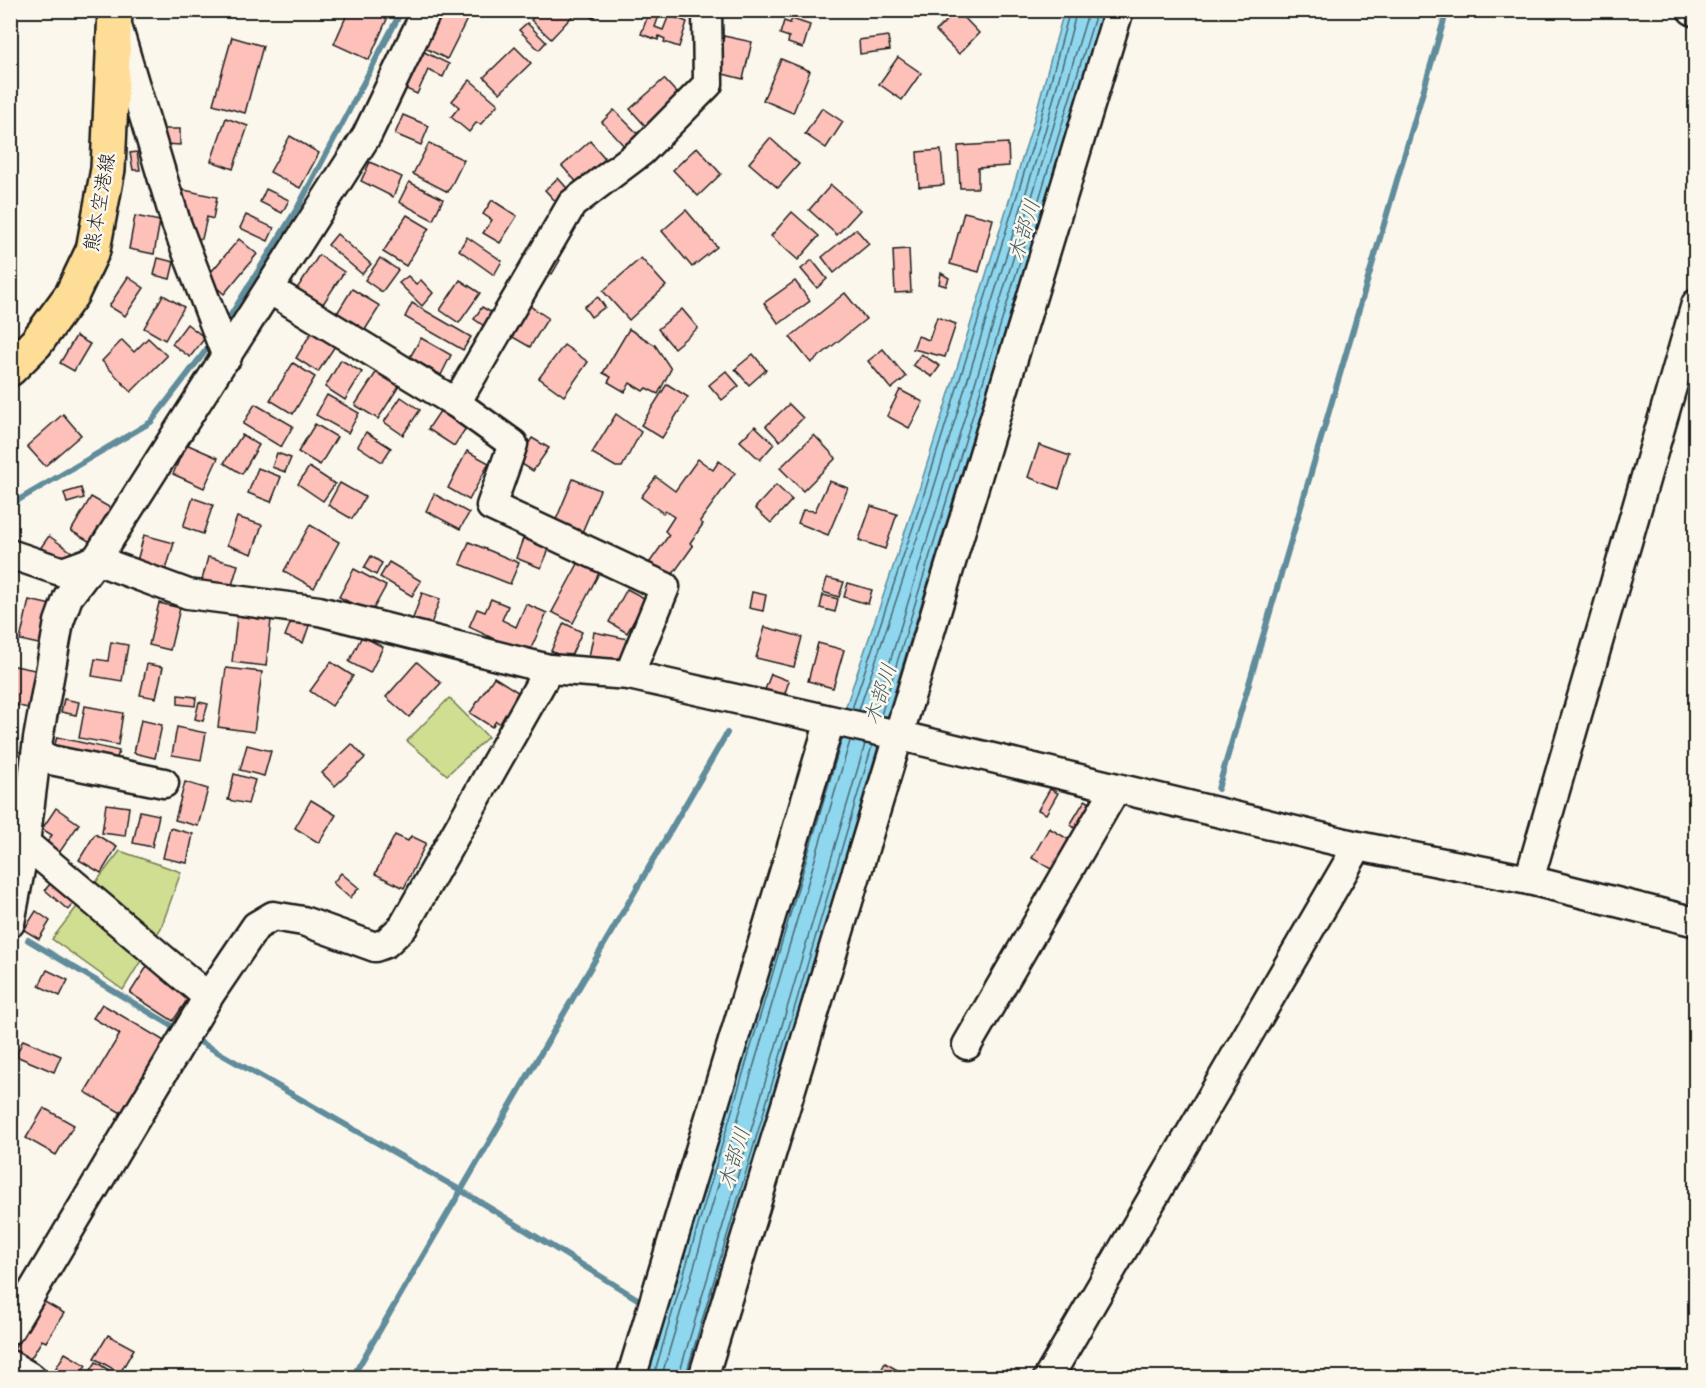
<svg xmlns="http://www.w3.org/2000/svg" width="1706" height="1388" font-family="'Gochi Hand','Klee One',sans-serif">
	<rect width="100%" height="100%" fill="#fbf7ec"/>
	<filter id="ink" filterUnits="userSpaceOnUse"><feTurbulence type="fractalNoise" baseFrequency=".0167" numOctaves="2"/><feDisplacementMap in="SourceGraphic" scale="12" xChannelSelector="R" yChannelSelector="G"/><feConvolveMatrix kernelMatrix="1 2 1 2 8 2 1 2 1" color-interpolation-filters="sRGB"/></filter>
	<g filter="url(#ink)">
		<g fill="#cfde91" stroke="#767d56" stroke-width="1.5">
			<polygon points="449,698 488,737 447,775 407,741"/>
			<polygon points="120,851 181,872 161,928 123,990 52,939"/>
		</g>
		<polygon fill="#8ed7ef" stroke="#608c9b" stroke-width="1.5" points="1064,11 1103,11 886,719 691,1377 647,1378 844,712 918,493 1032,127"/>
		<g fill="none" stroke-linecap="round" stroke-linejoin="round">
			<g stroke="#4a6770" stroke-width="1.5">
				<polyline points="852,709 924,494 1038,128 1070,10"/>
				<polyline points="859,710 931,497 1045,131 1077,10"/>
				<polyline points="874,714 1089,10"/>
				<polyline points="881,715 1097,10"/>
				<polyline points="653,1378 842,739"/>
				<polyline points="661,1378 850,741"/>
				<polyline points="678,1378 865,744"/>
				<polyline points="685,1378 872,746"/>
			</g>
			<g stroke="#608c9b" stroke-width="6">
				<polyline points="224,326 298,207 402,10"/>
				<polyline points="10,505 151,422 213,341"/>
				<polyline points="1218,789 1447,10"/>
				<polyline points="28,940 179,1030"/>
				<polyline points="193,1038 462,1191 644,1303"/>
				<polyline points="352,1378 727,733"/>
			</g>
		</g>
		<g fill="#fdc1ba" stroke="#1c1c1c" stroke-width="1.5">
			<polygon points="349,10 391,10 369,60 334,44"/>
			<polygon points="433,10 448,10 467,19 447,59 417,44"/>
			<polygon points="540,10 578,10 551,39 531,20"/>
			<polygon points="586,10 600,10 593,19"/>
			<polygon points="650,10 661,10 655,27 663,30 669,15 687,22 679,47 664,42 665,39 659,36 658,40 641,34"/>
			<polygon points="957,10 979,33 959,54 936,31"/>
			<polygon points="792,19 810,25 803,48 788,43 789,37 780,34 784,21 790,23"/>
			<polygon points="527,23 546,42 539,50 519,30"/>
			<polygon points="724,36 752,42 743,79 715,72"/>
			<polygon points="888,36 890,50 860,54 859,40"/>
			<polygon points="232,37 263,46 245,113 213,104"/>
			<polygon points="515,47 531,63 500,93 484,77"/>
			<polygon points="420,50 449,64 443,77 428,70 417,94 402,87"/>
			<polygon points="898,57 921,73 902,100 879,84"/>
			<polygon points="781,59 810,71 793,113 763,100"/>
			<polygon points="664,79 683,100 649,130 630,109"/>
			<polygon points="470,80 498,104 481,124 476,123 469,132 451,117 459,107 452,101"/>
			<polygon points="822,108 843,122 826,148 805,134"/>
			<polygon points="614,110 639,135 626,148 602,122"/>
			<polygon points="403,115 429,126 421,145 395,134"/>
			<polygon points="226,118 248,126 233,169 211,161"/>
			<polygon points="165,129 180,129 180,145 165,144"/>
			<polygon points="290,136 319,153 300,188 270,172"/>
			<polygon points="770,138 799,164 778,188 749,163"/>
			<polygon points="590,141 610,164 582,188 562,166"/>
			<polygon points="429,143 464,160 448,192 413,174"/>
			<polygon points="1008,143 1009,166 978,168 978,188 960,188 958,146"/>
			<polygon points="697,147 721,174 698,196 673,170"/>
			<polygon points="941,150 944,185 919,187 917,152"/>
			<polygon points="137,152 140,170 133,170 130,153"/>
			<polygon points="370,162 402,177 393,197 361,181"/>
			<polygon points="558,178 572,194 559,205 545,190"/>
			<polygon points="409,182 443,199 433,220 399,202"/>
			<polygon points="831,185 860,210 837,235 809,210"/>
			<polygon points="266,189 289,200 282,213 260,202"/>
			<polygon points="184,190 217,197 213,219 207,217 202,239 185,236 189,214 180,212"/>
			<polygon points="492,200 517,216 500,243 483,233 492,220 483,214"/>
			<polygon points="686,210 717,247 692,267 662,231"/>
			<polygon points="792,212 819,236 798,260 771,236"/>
			<polygon points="964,212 993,219 979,272 950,264"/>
			<polygon points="246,215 274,228 268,241 240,228"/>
			<polygon points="407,215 429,228 406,266 383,252"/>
			<polygon points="135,216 160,221 154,254 129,249"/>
			<polygon points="856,229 869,244 834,273 822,257"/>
			<polygon points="337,234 371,264 362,274 328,245"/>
			<polygon points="467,237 502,261 494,275 459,250"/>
			<polygon points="239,239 257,254 224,294 206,278"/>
			<polygon points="909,249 911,292 895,293 893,250"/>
			<polygon points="549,254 560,260 552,274 540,268"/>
			<polygon points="319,255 344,272 321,307 296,290"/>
			<polygon points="158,258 174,262 170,279 154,275"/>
			<polygon points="380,258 398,270 382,292 365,280"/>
			<polygon points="641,258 666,286 629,320 603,291"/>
			<polygon points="812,260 827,279 817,288 801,269"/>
			<polygon points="941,273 949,278 946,286 939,284"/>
			<polygon points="408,276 416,284 421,280 433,293 422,306 399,283"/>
			<polygon points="128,277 144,288 125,316 109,306"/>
			<polygon points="460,280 480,293 459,323 440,310"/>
			<polygon points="795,281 810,301 779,324 764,303"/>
			<polygon points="352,289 380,306 363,333 336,315"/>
			<polygon points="845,293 866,319 811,363 790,337"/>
			<polygon points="163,295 184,307 165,340 144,328"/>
			<polygon points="598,297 605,307 591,317 584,307"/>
			<polygon points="412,303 471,337 463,350 405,317"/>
			<polygon points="530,306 548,318 530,347 511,336"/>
			<polygon points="482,307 499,317 490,330 474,319"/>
			<polygon points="682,309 698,328 674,348 658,329"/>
			<polygon points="937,317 956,324 945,357 913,349 918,336 929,340"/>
			<polygon points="187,324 205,338 190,357 172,344"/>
			<polygon points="314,328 337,343 318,372 296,358"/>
			<polygon points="629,329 655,345 671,369 658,394 646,388 643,391 630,383 625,392 608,382 611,377 603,373"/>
			<polygon points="76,336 90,344 74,371 60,363"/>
			<polygon points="148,338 167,356 131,392 102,361 122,340 134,352"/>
			<polygon points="421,338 451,355 441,375 410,357"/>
			<polygon points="564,345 588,362 564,396 539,378"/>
			<polygon points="883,349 906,377 891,389 868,361"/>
			<polygon points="753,354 766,370 749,385 735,369"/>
			<polygon points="921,354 940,366 932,377 913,365"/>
			<polygon points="341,360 362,372 345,400 325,387"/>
			<polygon points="293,363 315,377 293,414 270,400"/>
			<polygon points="379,368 401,383 378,419 355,405"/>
			<polygon points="726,371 739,386 722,400 709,385"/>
			<polygon points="667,384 688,397 662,438 641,425"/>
			<polygon points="900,390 923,402 909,428 887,416"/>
			<polygon points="327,395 359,413 348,433 316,415"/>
			<polygon points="401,397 420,410 403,435 384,422"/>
			<polygon points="255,404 293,426 281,447 243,424"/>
			<polygon points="789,404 803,418 780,441 766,426"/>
			<polygon points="444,405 470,422 454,446 428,429"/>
			<polygon points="63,414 81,435 45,466 27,446"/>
			<polygon points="616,414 641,432 622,467 616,467 592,453"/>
			<polygon points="315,424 337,437 320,465 298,452"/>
			<polygon points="755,426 774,444 760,460 740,441"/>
			<polygon points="366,432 391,448 382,462 358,446"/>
			<polygon points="242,435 259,445 242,474 224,463"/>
			<polygon points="814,435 836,458 803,491 780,468"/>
			<polygon points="532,438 549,448 533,471 517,461"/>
			<polygon points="186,444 218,458 204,488 173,474"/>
			<polygon points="1039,445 1070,456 1059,489 1028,477"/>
			<polygon points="467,451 489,463 469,500 448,488"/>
			<polygon points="277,453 291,458 285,472 272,467"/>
			<polygon points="698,459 713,470 719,461 735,473 700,521 703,524 690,543 693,546 668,581 647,566 669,535 665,531 674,517 665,511 663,513 641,497 656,477 675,491"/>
			<polygon points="309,467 335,484 323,501 298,484"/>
			<polygon points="258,468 281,477 271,502 248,493"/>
			<polygon points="573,479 600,490 580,537 553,527"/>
			<polygon points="829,481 848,488 828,535 798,523 803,510 815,511"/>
			<polygon points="340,483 365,497 352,519 328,505"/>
			<polygon points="776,485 792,500 771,523 755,508"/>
			<polygon points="81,488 84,498 67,503 64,493"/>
			<polygon points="434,494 469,513 460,529 426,511"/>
			<polygon points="91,497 116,511 96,545 71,531"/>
			<polygon points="193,498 213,505 203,534 183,527"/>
			<polygon points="871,506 897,514 885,549 859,540"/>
			<polygon points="237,517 262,525 252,554 227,545"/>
			<polygon points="310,525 339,542 314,588 284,571"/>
			<polygon points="144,535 174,543 165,573 136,565"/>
			<polygon points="49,536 76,555 66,569 39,550"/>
			<polygon points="524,536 550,547 541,568 516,558"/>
			<polygon points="469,542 519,563 510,584 460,564"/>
			<polygon points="371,556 382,563 376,575 364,568"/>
			<polygon points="208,557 238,565 230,592 201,584"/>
			<polygon points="389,562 421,581 412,596 380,577"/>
			<polygon points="579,562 599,573 573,623 552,612"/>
			<polygon points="354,569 386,586 371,613 339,597"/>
			<polygon points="827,578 844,582 839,597 823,592"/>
			<polygon points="848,583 872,590 868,604 844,597"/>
			<polygon points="627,589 646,599 627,633 609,622"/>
			<polygon points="752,592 766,595 763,611 749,608"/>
			<polygon points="422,593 440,599 429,630 411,624"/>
			<polygon points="823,595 838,599 835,612 820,608"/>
			<polygon points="491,599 508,606 502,620 516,627 526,604 547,613 528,655 469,627 477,609 485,612"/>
			<polygon points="29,600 56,606 48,646 20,640"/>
			<polygon points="159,603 180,608 170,650 149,645"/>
			<polygon points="294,614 311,620 303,643 285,636"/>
			<polygon points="237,616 271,620 266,666 232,662"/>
			<polygon points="564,623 582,632 569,660 551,651"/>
			<polygon points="765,627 802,637 794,667 756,658"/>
			<polygon points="594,632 628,639 622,669 588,662"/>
			<polygon points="362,636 383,647 370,673 349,662"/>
			<polygon points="111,642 128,645 122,681 92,676 95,659 108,661"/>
			<polygon points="818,643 844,650 833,688 808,681"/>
			<polygon points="331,662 353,676 332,706 310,691"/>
			<polygon points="417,662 441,683 409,717 386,697"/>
			<polygon points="147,664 163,667 156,698 140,695"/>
			<polygon points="10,665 45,672 37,710 10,704"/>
			<polygon points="226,668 262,672 254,732 218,727"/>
			<polygon points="771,674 789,681 782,702 763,695"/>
			<polygon points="494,677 521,694 502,725 496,721 492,727 470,713"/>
			<polygon points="178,695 196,697 195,706 178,704"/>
			<polygon points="64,699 79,702 76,715 61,712"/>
			<polygon points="199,702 208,704 203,721 195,719"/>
			<polygon points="85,706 123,713 118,745 79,738"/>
			<polygon points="141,720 162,725 155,758 134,753"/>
			<polygon points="177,727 206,733 201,760 172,755"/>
			<polygon points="57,737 119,751 115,765 53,751"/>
			<polygon points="352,744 365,758 335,786 322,773"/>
			<polygon points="247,745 271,751 264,776 240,770"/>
			<polygon points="10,751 27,752 25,778 10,777"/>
			<polygon points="234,774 255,780 248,804 228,800"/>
			<polygon points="185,782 208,789 198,826 175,820"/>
			<polygon points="1050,789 1058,793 1046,814 1038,810"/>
			<polygon points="311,800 336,815 319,843 295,828"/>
			<polygon points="1085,800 1100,809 1085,834 1070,825"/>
			<polygon points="106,804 129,807 125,836 102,833"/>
			<polygon points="56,808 79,824 59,853 46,844 52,835 42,829"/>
			<polygon points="140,811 159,815 152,847 133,843"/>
			<polygon points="170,828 193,834 187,863 163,858"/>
			<polygon points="1049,828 1073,842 1056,872 1032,858"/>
			<polygon points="95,834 117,847 101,873 79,860"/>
			<polygon points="395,835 408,841 411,836 426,843 404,888 375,874"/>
			<polygon points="341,873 359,888 350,898 333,883"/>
			<polygon points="55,878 79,897 68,910 45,890"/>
			<polygon points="36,911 50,921 39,939 24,930"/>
			<polygon points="150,962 193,991 173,1021 130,993"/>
			<polygon points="47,970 68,980 60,996 39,986"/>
			<polygon points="102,1004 166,1042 123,1114 85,1092 120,1034 93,1018"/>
			<polygon points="23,1040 61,1056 54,1072 16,1056"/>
			<polygon points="44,1108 74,1125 56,1155 26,1138"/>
			<polygon points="43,1301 64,1313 46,1342 42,1340 28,1363 11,1354"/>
			<polygon points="108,1335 134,1349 120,1373 94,1358"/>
			<polygon points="65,1353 86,1365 78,1378 64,1378 54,1371"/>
			<polygon points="96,1362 121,1378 86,1378"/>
			<polygon points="885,1363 901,1372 898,1378 877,1378"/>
		</g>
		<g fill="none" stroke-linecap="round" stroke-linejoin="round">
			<defs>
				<g id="minor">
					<polyline points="1692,10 1696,12"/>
					<polyline points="118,29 176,223 227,357"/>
					<polyline points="269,289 456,403 513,444 491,506 665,587 629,675"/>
					<polyline points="456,403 572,204 642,151 708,84 707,10"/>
					<polyline points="10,554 63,572 96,560 188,594 319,611 549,669 629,675 897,735 1358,846 1529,880 1696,922"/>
					<polyline points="36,757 164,783"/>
					<polyline points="10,843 25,843 208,997"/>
					<polyline points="1529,880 1696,304"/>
					<polyline points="10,923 25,843 38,739 59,622 68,597 96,560 367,135 427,10"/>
					<polyline points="967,1045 1116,788"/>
					<polyline points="10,1329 208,997 256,926 273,916 303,921 375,947 386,943 403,927 549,669"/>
					<polyline points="10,1365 32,1378"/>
					<polyline points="631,1378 830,721"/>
					<polyline points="703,1378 1119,10"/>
					<polyline points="1048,1378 1358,846"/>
				</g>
				<polyline id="major" points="10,369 36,343 72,294 93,250 108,169 115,10"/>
			</defs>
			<use href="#minor" stroke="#1c1c1c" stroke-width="33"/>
			<use href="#major" stroke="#1c1c1c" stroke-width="38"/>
			<use href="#minor" stroke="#fbf7ec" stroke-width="28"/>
			<use href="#major" stroke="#fedd96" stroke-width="33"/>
		</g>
	</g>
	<g text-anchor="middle" stroke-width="5" stroke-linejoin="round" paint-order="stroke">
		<g font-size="20" fill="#1c1c1c" stroke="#fbf7ec">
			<text transform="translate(99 202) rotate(-80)" y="7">熊本空港線</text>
		</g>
		<g font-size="21" font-style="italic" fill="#445d66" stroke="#fbf7ec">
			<text transform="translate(1024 230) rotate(-73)" y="7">木部川</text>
			<text transform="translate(880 694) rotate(-72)" y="7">木部川</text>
			<text transform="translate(734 1158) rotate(-73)" y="7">木部川</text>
		</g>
	</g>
	<rect width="1706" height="1388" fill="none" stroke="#fbf7ec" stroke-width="36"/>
	<rect x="18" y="18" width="1670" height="1352" fill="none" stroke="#1c1c1c" stroke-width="2" filter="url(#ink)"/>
</svg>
